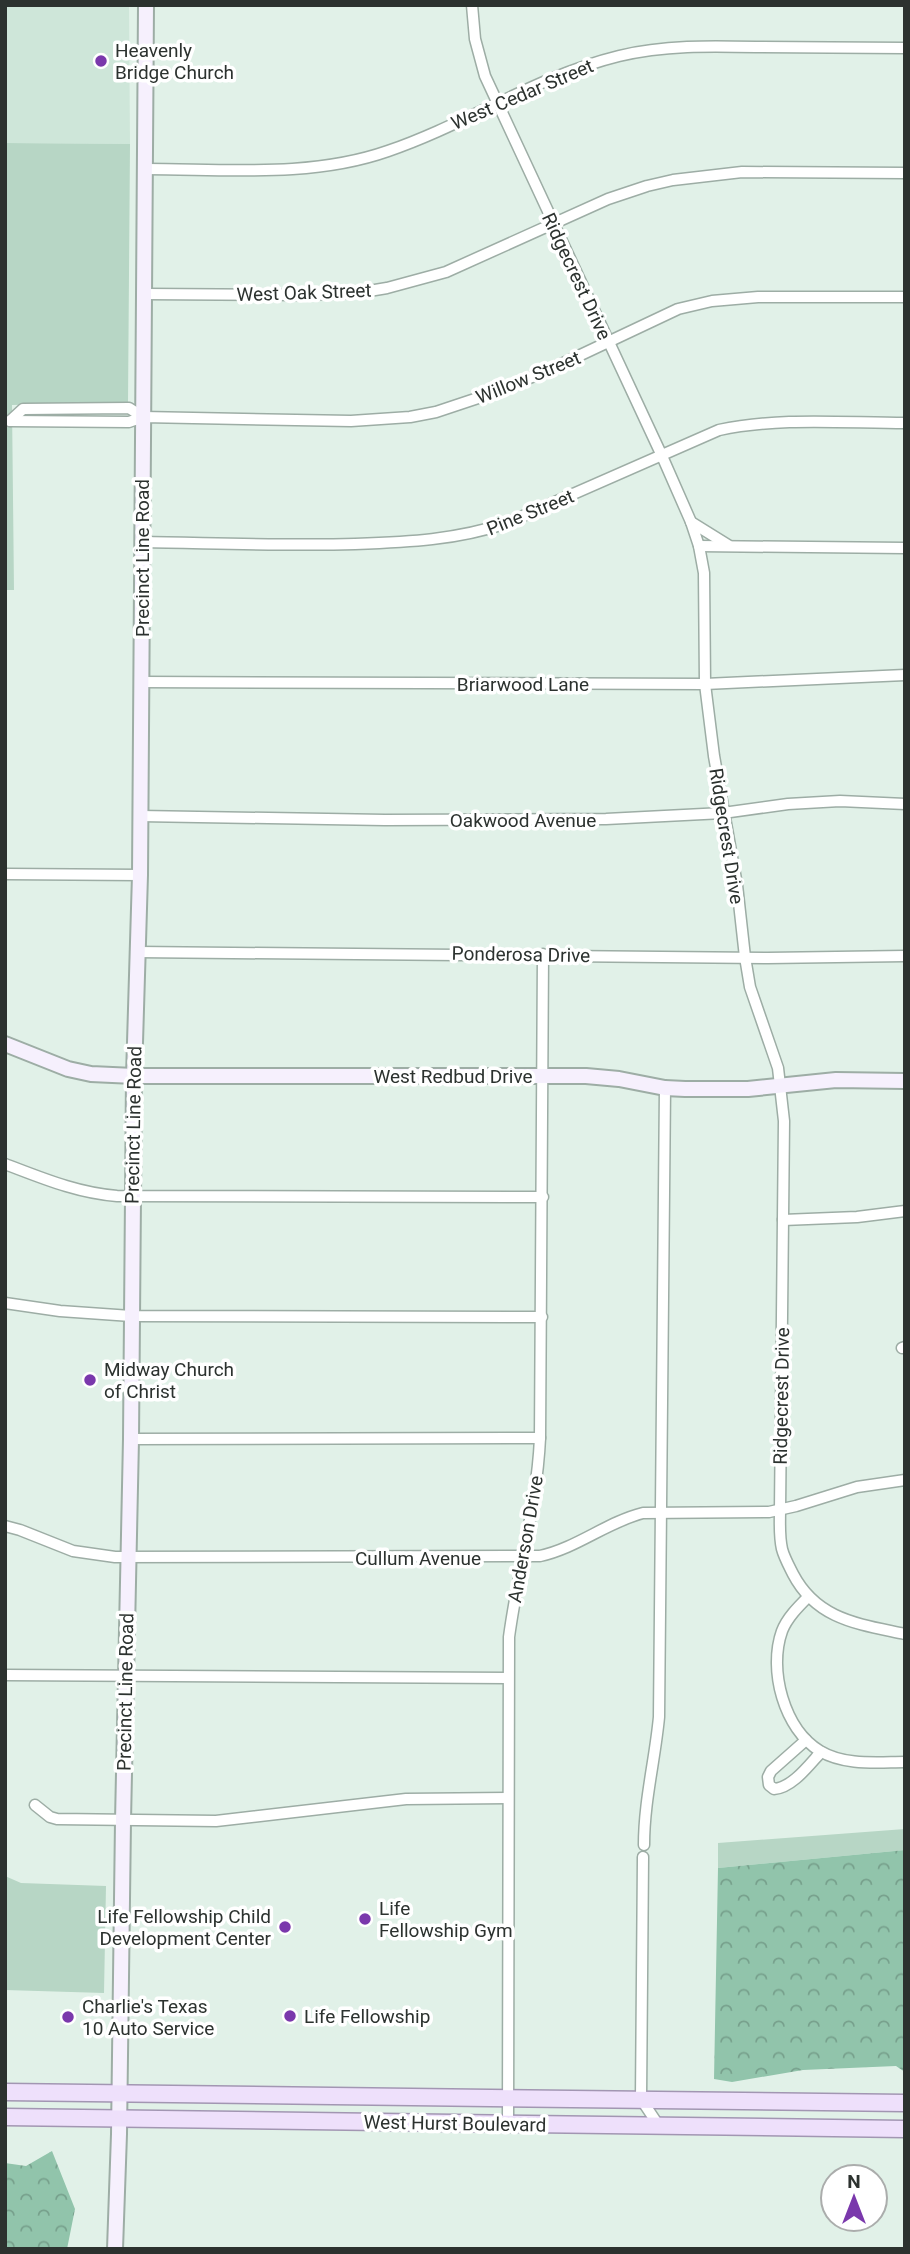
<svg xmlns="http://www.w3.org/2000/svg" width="910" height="2254" font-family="Roboto,sans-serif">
	<defs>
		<pattern id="forest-crowns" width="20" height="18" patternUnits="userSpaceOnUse" patternTransform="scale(1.75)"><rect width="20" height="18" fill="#91c4ab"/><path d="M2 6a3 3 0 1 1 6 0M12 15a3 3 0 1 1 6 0" fill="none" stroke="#77a08c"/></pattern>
	</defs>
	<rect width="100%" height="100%" fill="#e1f1e8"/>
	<polygon fill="#cee6d9" points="5,5 129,5 130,144 5,143"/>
	<g fill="#b7d6c5">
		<polygon points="5,143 130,144 128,403 12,405 14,590 5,590"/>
		<polygon points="905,1829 905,1850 718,1868 718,1843"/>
		<polygon points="5,1876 21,1883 106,1886 104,1993 5,1990"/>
	</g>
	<g fill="url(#forest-crowns)">
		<polygon points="905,1850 905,2072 896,2066 803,2070 732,2082 714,2079 718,1868"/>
		<polygon points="52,2151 75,2209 67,2249 5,2249 5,2163 26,2166"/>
	</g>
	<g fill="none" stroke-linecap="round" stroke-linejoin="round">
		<defs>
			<g id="street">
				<path d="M 472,5 L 475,39 L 485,76 L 662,456 L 691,522 L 699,546 L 704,573 L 705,684 L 714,756 L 737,885 L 745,957 L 750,987 L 778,1068 L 784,1121 L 780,1510 C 780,1523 779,1536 782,1549 C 784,1557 789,1566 793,1574 C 817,1620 859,1624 905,1634"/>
				<path d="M 146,169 C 226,169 311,178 388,151 C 467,124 537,76 619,56 C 664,45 710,46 756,47 C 806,47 855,48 905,48"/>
				<polyline points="145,294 308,295 363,292 387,288 446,272 608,199 647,186 673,180 742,172 905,173"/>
				<polyline points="10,421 129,422 143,417 351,421 410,417 436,412 499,391 553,368 678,309 712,301 758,297 905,297"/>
				<polyline points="10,421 23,409 129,408 143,417"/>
				<polyline points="691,522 728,545"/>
				<path d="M 142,542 C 213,543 284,546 355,544 C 409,542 456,540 507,523 L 719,430 C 779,417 844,423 905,423"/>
				<polyline points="699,546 905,548"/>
				<polyline points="141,682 705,684 905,675"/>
				<polyline points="140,816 385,820 606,819 723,813 788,804 840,801 905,804"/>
				<polyline points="5,874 140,875"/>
				<polyline points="137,952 768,958 905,956"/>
				<path d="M 5,1164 C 42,1178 77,1193 117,1196 L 543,1197"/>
				<polyline points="783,1220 857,1217 905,1211"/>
				<polyline points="5,1303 60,1311 131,1316 542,1317"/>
				<polyline points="902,1348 905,1347"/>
				<polyline points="131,1439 540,1438"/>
				<path d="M 5,1526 L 20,1530 L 73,1551 L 115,1557 L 540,1556 C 577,1548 607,1522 643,1513 L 769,1512 L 796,1506 L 857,1487 L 905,1480"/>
				<path d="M 808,1597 C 798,1607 787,1618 782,1631 C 768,1670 784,1729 820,1751 C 845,1766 878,1762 905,1762"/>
				<polyline points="5,1675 508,1678"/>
				<path d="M 806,1740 L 771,1771 L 768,1777 L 769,1785 L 774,1789 C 792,1788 809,1765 821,1752"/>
				<polyline points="35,1805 50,1817 57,1819 216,1821 406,1799 508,1798"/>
				<path d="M 644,1845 C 644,1801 655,1760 659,1717 L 665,1088"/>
				<polyline points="643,1857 641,2099 659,2126"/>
				<path d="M 508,2124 L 509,1637 C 518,1570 537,1505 540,1438 L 543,954"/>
			</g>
			<g id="secondary">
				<polyline points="5,1044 68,1069 91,1074 134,1076 586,1076 619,1079 665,1088 685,1089 748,1089 836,1080 905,1081"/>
				<polyline points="115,2249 119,2134 123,1821 131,1439 134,1076 140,875 146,5"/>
			</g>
			<g id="primary">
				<polyline points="5,2092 905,2103"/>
				<polyline points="5,2117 905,2129"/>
			</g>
		</defs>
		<use href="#street" stroke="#9dada5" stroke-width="13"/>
		<use href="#secondary" stroke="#9dada5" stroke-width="18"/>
		<use href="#primary" stroke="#a296b2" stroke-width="19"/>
		<use href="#street" stroke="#fff" stroke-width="10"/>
		<use href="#secondary" stroke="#f6f0fd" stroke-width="14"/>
		<use href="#primary" stroke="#eee0fb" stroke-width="16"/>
	</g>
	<g fill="#7a38ac" stroke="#fff" stroke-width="2.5">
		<circle cx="101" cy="61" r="7"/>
		<circle cx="90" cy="1380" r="7"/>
		<circle cx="365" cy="1919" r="7"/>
		<circle cx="285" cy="1927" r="7"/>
		<circle cx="290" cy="2016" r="7"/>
		<circle cx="68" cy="2017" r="7"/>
	</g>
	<g text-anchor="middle" stroke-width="7" stroke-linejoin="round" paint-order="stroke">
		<g font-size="19" fill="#2c322f" stroke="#fff" text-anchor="start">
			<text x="115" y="57">Heavenly<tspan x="115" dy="22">Bridge Church</tspan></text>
			<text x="104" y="1376">Midway Church<tspan x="104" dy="22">of Christ</tspan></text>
			<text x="379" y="1915">Life<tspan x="379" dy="22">Fellowship Gym</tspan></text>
			<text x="271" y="1923" text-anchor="end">Life Fellowship Child<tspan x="271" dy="22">Development Center</tspan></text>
			<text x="82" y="2013">Charlie's Texas<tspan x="82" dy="22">10 Auto Service</tspan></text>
			<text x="304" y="2023">Life Fellowship</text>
		</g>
		<g font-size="19" fill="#2c322f" stroke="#fff">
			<text transform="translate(522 94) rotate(-23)" y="7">West Cedar Street</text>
			<text transform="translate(577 276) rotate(65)" y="7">Ridgecrest Drive</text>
			<text transform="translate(304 292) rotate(-2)" y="7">West Oak Street</text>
			<text transform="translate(528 377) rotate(-22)" y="7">Willow Street</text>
			<text transform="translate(530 512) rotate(-22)" y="7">Pine Street</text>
			<text transform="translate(142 558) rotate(-90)" y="7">Precinct Line Road</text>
			<text x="523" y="691">Briarwood Lane</text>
			<text x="523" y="827">Oakwood Avenue</text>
			<text transform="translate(727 836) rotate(81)" y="7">Ridgecrest Drive</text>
			<text transform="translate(521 954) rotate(1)" y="7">Ponderosa Drive</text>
			<text x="453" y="1083">West Redbud Drive</text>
			<text transform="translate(133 1125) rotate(-89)" y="7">Precinct Line Road</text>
			<text transform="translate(781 1396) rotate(-89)" y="7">Ridgecrest Drive</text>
			<text transform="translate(525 1539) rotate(-80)" y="7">Anderson Drive</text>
			<text x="418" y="1565">Cullum Avenue</text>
			<text transform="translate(125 1692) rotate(-89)" y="7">Precinct Line Road</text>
			<text transform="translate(455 2123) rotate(1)" y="7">West Hurst Boulevard</text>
		</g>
	</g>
	<rect width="910" height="2254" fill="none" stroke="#2c322f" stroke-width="14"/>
	<g transform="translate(854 2198)"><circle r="33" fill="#ffffff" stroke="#abadac" stroke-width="2"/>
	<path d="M0-5L12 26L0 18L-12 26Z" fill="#7a38ac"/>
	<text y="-10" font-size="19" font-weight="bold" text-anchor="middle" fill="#2c322f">N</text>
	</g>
</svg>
